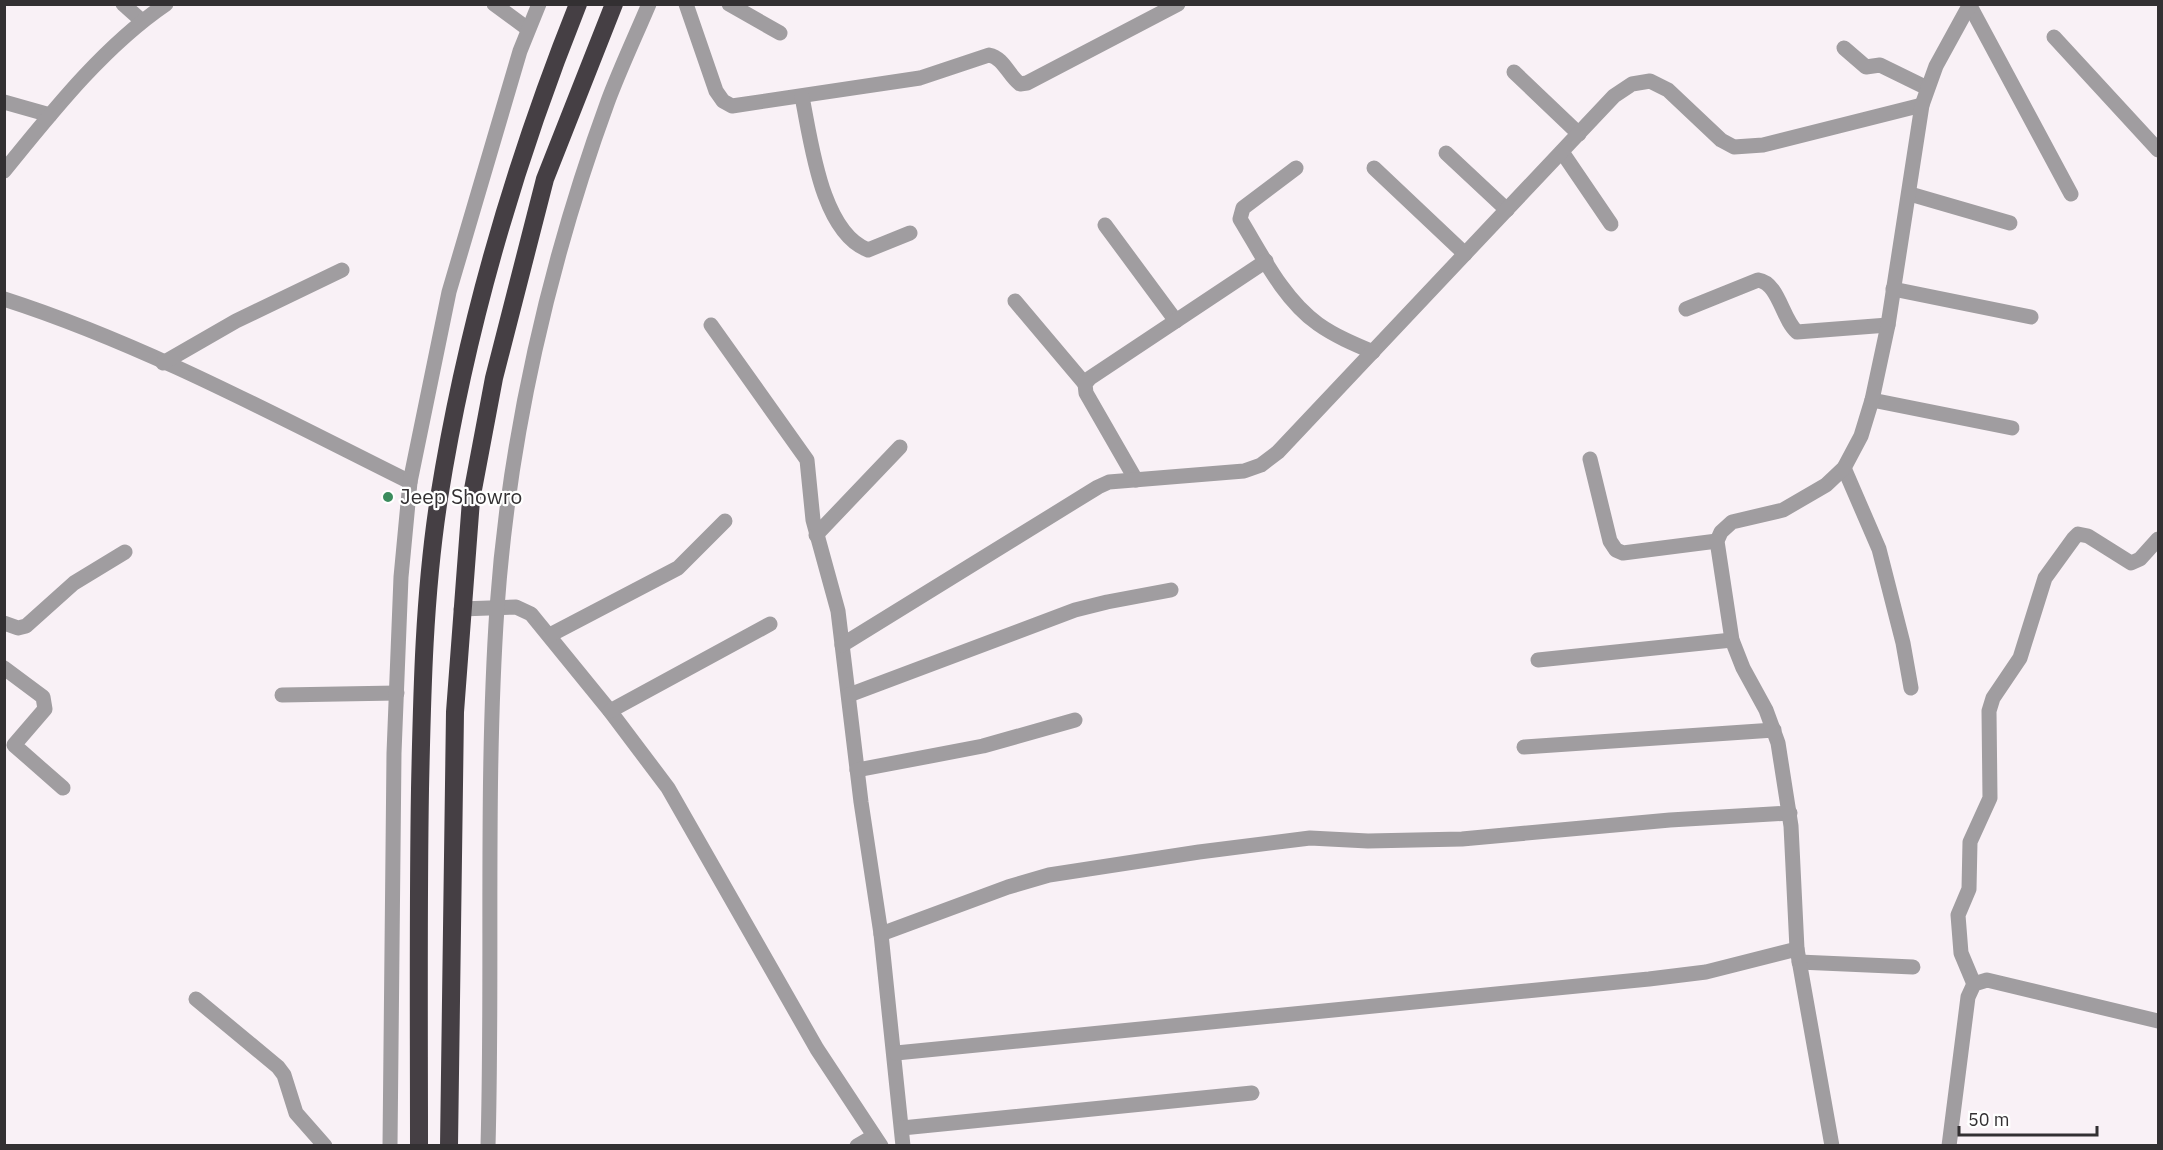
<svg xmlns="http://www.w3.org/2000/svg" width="2163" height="1150" font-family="'IBM Plex Sans',sans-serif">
	<rect width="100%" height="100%" fill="#f9f1f6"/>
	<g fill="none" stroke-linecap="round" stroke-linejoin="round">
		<g stroke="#a09da0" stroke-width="15">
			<polyline points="123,4 142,21"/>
			<polyline points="494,4 528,29"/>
			<path d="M 686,4 L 716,91 L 723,101 L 732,106 L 920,78 L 989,55 C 1004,58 1008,75 1020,84 L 1027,83 L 1178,4"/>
			<polyline points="729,4 780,33"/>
			<polyline points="1969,4 2071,194"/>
			<polyline points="2054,37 2158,150"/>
			<polyline points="1844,48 1866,67 1880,65 1927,88"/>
			<polyline points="1514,72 1579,134"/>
			<path d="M 802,97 C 811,140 821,232 868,250 L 910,233"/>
			<polyline points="4,102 50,115"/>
			<polyline points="1562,152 1611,224"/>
			<polyline points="1446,153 1507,210"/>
			<path d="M 1296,168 L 1243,208 L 1240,219 C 1262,255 1283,299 1318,324 C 1335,336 1354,344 1373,352"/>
			<polyline points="1374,168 1465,254"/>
			<path d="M 4,171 C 52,112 103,47 166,4"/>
			<polyline points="1910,194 2010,223"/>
			<polyline points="1105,225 1176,321"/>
			<polyline points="1893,289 2031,317"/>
			<path d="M 4,299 C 144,344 279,417 410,482"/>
			<polyline points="1015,301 1085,384"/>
			<path d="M 1686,309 L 1758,280 C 1779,283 1782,319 1797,332 L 1888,325"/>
			<polyline points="711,325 807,460 813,520 838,611 861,802 881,934 903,1146"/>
			<polyline points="163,363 236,321 342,270"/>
			<polyline points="1872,400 2012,428"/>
			<polyline points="1590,459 1610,541 1616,550 1623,553 1717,541"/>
			<polyline points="1844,468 1879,549 1903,643 1911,688"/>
			<polyline points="1136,480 1086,393 1085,384 1090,378 1266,261"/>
			<polyline points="816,535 900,447"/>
			<polyline points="461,609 516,607 531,614 610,711 668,788 817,1049 881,1146"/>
			<polyline points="4,623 18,628 26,626 74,583 125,552"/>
			<polyline points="550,635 678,568 725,521"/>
			<polyline points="842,645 1098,487 1109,482 1244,471 1261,465 1278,452 1614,96 1632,84 1650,81 1668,90 1721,140 1734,147 1763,145 1922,105"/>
			<polyline points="1538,660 1732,640"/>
			<polyline points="4,668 43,697 45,709 14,745 63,788"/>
			<polyline points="282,695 397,693"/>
			<polyline points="849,695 1075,610 1107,602 1171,590"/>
			<polyline points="610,711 770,624"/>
			<polyline points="1524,747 1774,730"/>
			<polyline points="857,770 983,746 1075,720"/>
			<polyline points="881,934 1008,887 1049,875 1199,852 1310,838 1368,841 1462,839 1670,820 1790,813"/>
			<polyline points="1799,962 1913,967"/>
			<polyline points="1974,984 1961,953 1958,915 1969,889 1970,842 1990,798 1989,711 1993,698 2020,658 2045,578 2074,538 2078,534 2088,536 2131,563 2140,559 2158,539"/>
			<polyline points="196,999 278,1067 284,1075 296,1113 325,1146"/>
			<polyline points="896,1053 1649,979 1706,972 1797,949"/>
			<polyline points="902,1128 1252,1093"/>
			<polyline points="390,1146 394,753 401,577 410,482 449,292 520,51 539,4"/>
			<path d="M 488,1146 C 493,966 485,787 497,608 C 509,437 549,262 608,101 C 620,69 635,37 649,4"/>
			<polyline points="857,1146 874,1136"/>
			<polyline points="1832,1146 1797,949 1791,826 1778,743 1766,710 1743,668 1732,640 1717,541 1721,532 1732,522 1783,510 1826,485 1844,468 1861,436 1872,400 1888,325 1922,105 1936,66 1970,4"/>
			<polyline points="1949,1146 1968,997 1974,984 1987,980 2158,1021"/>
		</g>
		<g stroke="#453f44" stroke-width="18">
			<path d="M 419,1146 C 419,1027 418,908 420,789 C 422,692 424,594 439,498 C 466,328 514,164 578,4"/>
			<polyline points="449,1146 455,712 471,500 494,378 545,179 614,4"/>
		</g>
	</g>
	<circle fill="#3b8c5d" stroke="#fff" stroke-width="2" cx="388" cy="497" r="6"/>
	<g text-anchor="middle" stroke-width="4.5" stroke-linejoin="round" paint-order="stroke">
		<g font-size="21" fill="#333032" stroke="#fff" text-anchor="start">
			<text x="400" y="504">Jeep Showro</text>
		</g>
	</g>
	<rect width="2163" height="1150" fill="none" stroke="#333032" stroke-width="12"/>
	<path d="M1959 1126v9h138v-9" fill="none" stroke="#333032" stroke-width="3"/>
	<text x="1968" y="1126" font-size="18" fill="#333032" stroke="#ffffff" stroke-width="4.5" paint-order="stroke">50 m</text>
</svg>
